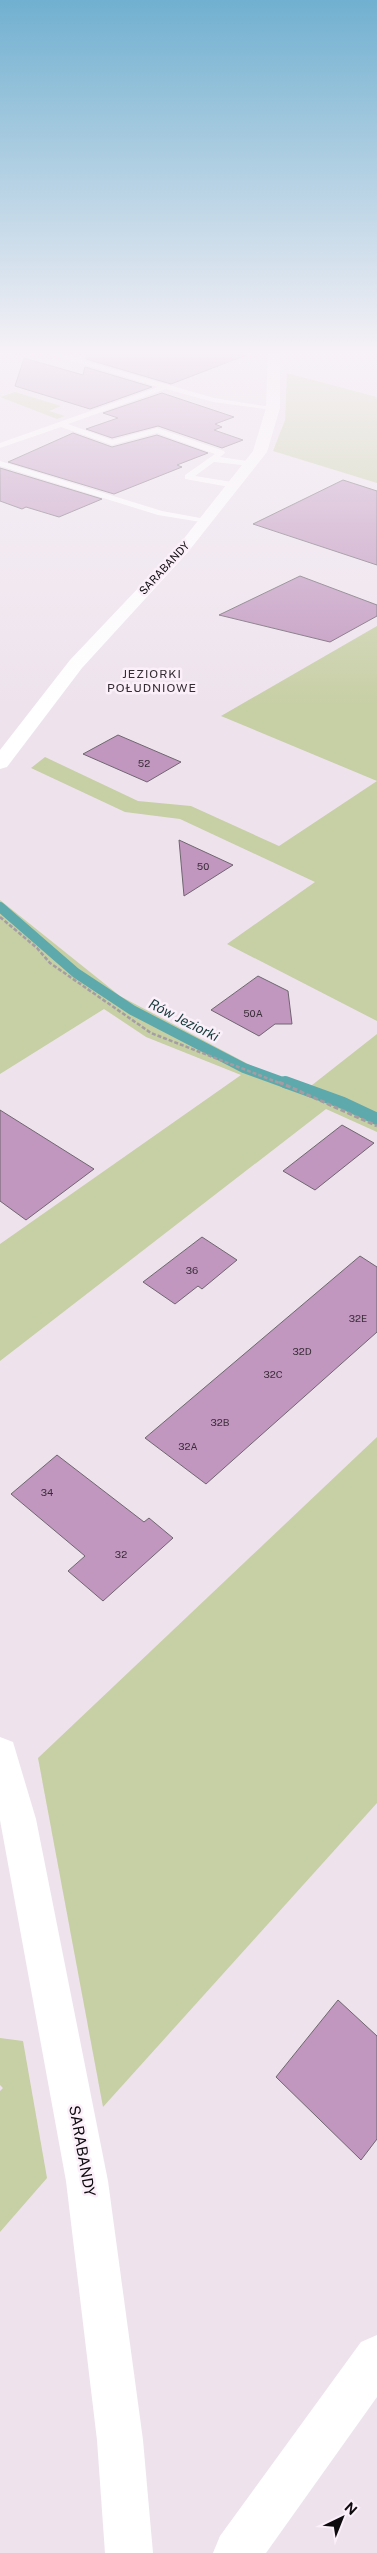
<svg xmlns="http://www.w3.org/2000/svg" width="377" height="2553" font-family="'Public Sans',sans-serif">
	<rect width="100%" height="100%" fill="#eee3ed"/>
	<g fill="#c7cfa5">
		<polygon points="287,373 377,397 377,483 273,451 285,420"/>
		<polygon points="15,392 61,406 49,411 65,416 57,419 0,397"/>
		<polygon points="377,626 377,1021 227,944 315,882 180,819 125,812 31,768 45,757 138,801 191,806 279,846 377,781 221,716"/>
		<polygon points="0,900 120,996 250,1065 307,1089 377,1034 377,1132 326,1109 0,1361 0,1244 241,1075 146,1037 104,1009 0,1074"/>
		<polygon points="377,1437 377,1803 103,2107 38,1758"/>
		<polygon points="0,2038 23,2041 47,2178 0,2232 0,2091 3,2088 0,2085"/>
	</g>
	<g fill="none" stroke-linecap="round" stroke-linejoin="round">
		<polyline stroke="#5ea9ab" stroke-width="10" points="0,907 76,973 132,1010 244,1068 288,1084"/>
		<polyline stroke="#5ea9ab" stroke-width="12" points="285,1082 343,1103 377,1119"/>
	</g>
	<g fill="#c197bf" stroke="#6f666f">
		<polygon points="87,350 251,350 252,353 171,384 86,359"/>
		<polygon points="24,358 83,375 85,367 152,387 90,409 15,386"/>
		<polygon points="162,393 234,417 215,424 222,427 214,430 243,440 222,448 158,426 112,438 86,429 118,418 103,413"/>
		<polygon points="73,433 112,447 157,435 208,453 177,465 182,467 114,494 8,462"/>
		<polygon points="0,468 102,499 59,517 26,507 22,509 0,501"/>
		<polygon points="343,480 377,491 377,565 253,524"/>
		<polygon points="300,576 377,605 377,616 330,642 219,615"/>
		<polygon points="118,735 181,762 147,782 83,754"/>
		<polygon points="179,840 233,865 184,896"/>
		<polygon points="258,976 288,991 292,1024 275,1024 259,1036 211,1010"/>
		<polygon points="0,1110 94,1169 26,1220 0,1201"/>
		<polygon points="342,1125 374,1143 315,1190 283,1171"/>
		<polygon points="202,1237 237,1260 202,1289 198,1286 175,1304 143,1282"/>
		<polygon points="360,1256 377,1267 377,1332 206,1484 145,1438"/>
		<polygon points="57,1455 144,1522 149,1518 173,1538 103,1601 68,1571 85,1556 11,1494"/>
		<polygon points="338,2000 377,2036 377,2139 361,2160 276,2077"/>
	</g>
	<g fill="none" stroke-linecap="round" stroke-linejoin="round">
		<polyline stroke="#a59da4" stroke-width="2.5" stroke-dasharray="4 2" stroke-linecap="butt" points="0,917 37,948 50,963 151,1033 282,1084"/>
		<polyline stroke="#a59da4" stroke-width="3" stroke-dasharray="5 2.5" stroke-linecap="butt" points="279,1082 377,1126"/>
		<g fill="#fff" fill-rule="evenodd">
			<polygon points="36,350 47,350 214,398 277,408 273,410 213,402 166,389 68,424 112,440 157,428 224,451 225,453 220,457 254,462 255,464 251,466 214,462 195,476 238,483 239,485 235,488 185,479 185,475 215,454 157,433 112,445 61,427 0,448 0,443 158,387"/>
			<polygon points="0,461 162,511 211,520 207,523 158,515 0,466"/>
		</g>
		<g fill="#fff" fill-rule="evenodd">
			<polygon points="268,350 280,350 280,408 267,452 188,552 82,668 7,767 0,769 0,750 70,660 178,546 253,451 266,408"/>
			<polygon points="0,1737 13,1742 36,1819 108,2181 143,2440 153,2553 105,2553 97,2440 66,2181 0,1820"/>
			<polygon points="377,2335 377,2397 266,2553 213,2553 220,2536 361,2342"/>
		</g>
	</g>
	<linearGradient id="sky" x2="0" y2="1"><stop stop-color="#71b0d0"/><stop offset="0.5" stop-color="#f7f2f7"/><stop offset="1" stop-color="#f7f2f7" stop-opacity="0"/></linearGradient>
	<rect width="377" height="707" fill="url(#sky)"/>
	<g text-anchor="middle" stroke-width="5" stroke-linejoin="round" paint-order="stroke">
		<g font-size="10" fill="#3b2e3a">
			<text x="144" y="767">52</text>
			<text x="203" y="870">50</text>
			<text x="253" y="1017">50A</text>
			<text x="192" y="1274">36</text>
			<text x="358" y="1322">32E</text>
			<text x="302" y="1355">32D</text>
			<text x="273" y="1378">32C</text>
			<text x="220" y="1426">32B</text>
			<text x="188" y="1450">32A</text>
			<text x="47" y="1496">34</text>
			<text x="121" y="1558">32</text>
		</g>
		<g font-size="11" fill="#0e0b0e" stroke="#fbf0fa">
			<text transform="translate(164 568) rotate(-47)" y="4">SARABANDY</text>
		</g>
		<g font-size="12" letter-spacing="1" fill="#342c33" stroke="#fbf0fa">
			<text x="152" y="678">JEZIORKI<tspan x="152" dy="14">POŁUDNIOWE</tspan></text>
		</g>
		<g font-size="14" font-style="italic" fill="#163b3c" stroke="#fbf0fa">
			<text transform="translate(184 1020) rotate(27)" y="5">Rów Jeziorki</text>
		</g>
		<g font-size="15" fill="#0e0b0e" stroke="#fbf0fa">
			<text transform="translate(82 2151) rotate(80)" y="5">SARABANDY</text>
		</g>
	</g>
	<g transform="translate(342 2518) rotate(43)" stroke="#fbf0fa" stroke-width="4" paint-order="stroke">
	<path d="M0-4L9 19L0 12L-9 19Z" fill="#0e0b0e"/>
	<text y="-8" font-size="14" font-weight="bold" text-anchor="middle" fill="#0e0b0e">N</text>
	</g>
</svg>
